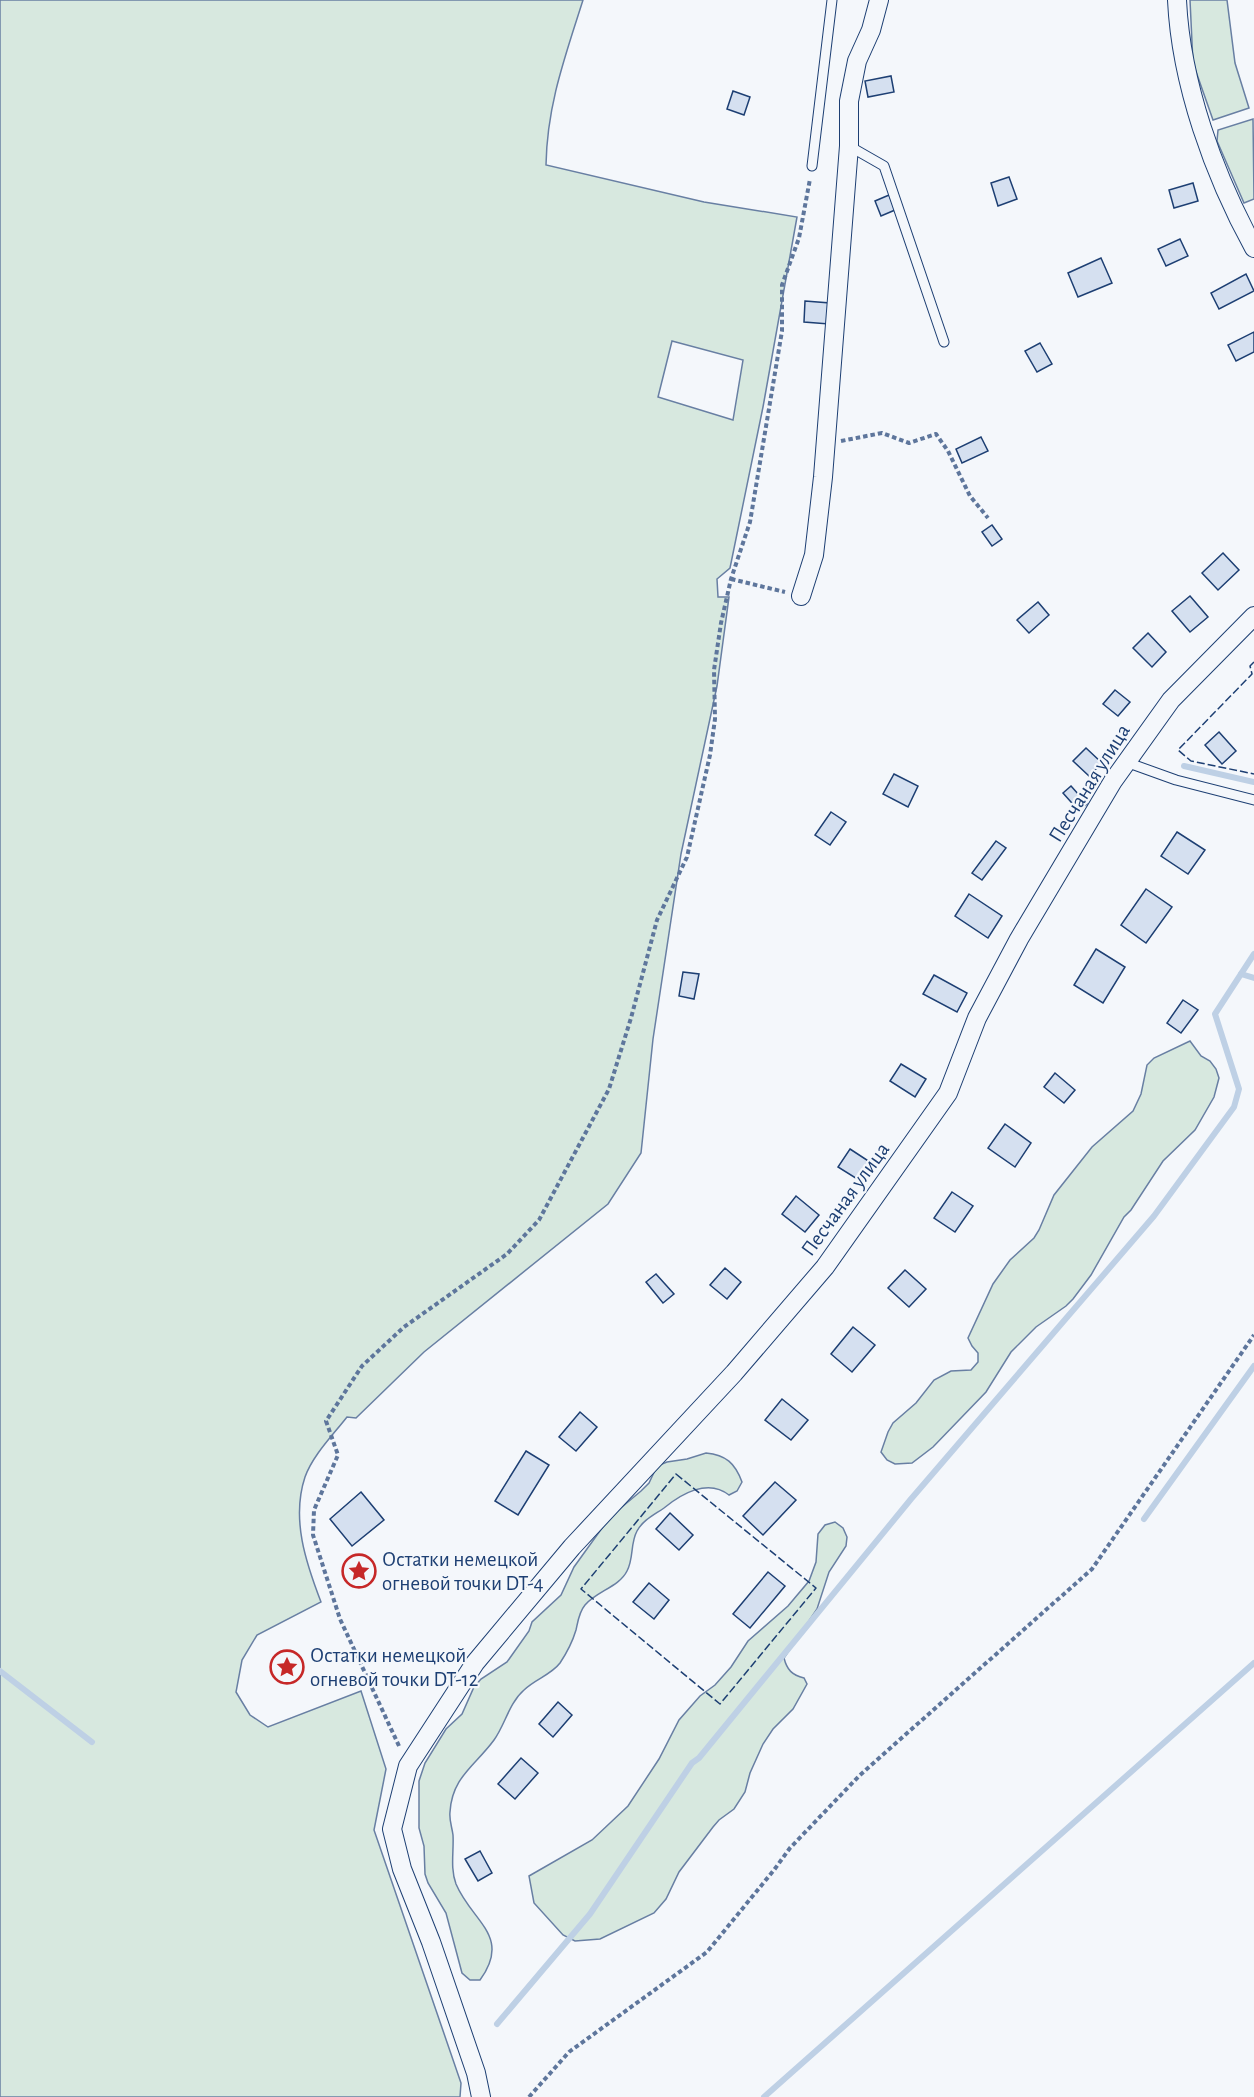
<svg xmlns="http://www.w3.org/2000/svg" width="1254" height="2097" font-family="'Alegreya Sans',sans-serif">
	<rect width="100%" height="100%" fill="#f4f7fb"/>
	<g fill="#d7e8df" stroke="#687fa3" stroke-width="1.5" fill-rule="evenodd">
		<path d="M 0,0 L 583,0 C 565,57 547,105 546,165 L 704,202 L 797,217 L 763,407 L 730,568 L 717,579 L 718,597 L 729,597 L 717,686 L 681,854 L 653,1039 L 641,1153 L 608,1204 L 424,1352 L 356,1418 L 347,1417 C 333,1435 313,1455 305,1477 C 291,1519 306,1563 321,1602 L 257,1635 L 242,1660 L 236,1692 L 250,1715 L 268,1727 L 361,1691 L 386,1769 L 374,1830 L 461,2083 L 460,2097 L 0,2097 ZM 672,341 L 743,360 L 733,420 L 658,397 Z"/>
		<polygon points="1190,0 1227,0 1235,63 1249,108 1213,120 1193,63"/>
		<polygon points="1253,119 1254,199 1244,203 1217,141 1218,130"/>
		<polygon points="1190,1041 1201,1056 1210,1061 1216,1069 1219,1078 1214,1097 1195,1130 1163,1161 1131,1210 1124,1217 1091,1275 1073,1299 1066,1306 1036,1327 1011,1352 986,1392 933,1447 912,1463 895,1464 887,1460 881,1452 888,1432 893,1423 916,1403 934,1380 951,1371 971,1370 978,1362 978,1353 972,1346 968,1338 993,1284 1010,1260 1034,1238 1039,1230 1054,1195 1092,1147 1133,1111 1141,1094 1147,1065 1154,1058"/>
		<path d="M 706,1453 C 726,1455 735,1463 742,1482 L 737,1491 L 729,1495 C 708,1478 681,1494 664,1508 C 654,1515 643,1520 637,1531 C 630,1544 634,1558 627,1571 C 619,1587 597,1591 585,1605 C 579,1612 578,1621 576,1630 C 573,1640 566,1654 560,1663 C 551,1675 535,1679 524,1690 C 509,1703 505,1725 494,1740 C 475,1766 452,1777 450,1812 C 449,1820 452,1827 453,1835 C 454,1851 450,1868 456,1884 C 472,1922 512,1936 480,1980 L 470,1980 L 462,1973 L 446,1913 L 428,1883 L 425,1874 L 424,1846 L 419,1828 L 419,1781 L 425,1763 L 446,1729 L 462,1714 L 474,1687 L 481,1679 L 507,1662 L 529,1631 L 532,1622 L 561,1595 L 574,1567 L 610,1517 L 641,1491 L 649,1483 L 657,1466 L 667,1462 L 687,1459 Z"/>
		<path d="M 835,1522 L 843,1528 L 847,1537 L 846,1546 L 829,1572 L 817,1609 L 784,1658 C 787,1670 792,1675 804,1678 L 807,1684 L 793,1709 L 773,1729 L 763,1744 L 750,1773 L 745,1792 L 734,1809 L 719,1820 L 713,1827 L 679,1872 L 666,1899 L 654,1913 L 600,1939 L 575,1941 L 563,1935 L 534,1903 L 529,1876 L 592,1840 L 628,1806 L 659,1759 L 679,1720 L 700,1696 L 715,1685 L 731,1667 L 748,1641 L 788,1606 L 809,1581 L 816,1562 L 818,1534 L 825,1525 Z"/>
	</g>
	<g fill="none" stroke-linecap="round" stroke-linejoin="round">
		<g stroke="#bed0e5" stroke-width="6">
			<polyline points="1184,766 1254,782"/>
			<polyline points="1241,974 1254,978"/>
			<polyline points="1144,1519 1254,1366"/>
			<polyline points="0,1671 92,1742"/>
			<polyline points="497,2024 590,1914 692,1763 699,1758 911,1499 1154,1216 1234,1107 1239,1089 1215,1014 1254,954"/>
			<polyline points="764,2097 1254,1663"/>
		</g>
	</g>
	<g fill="#d5e0f0" stroke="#1d3f73" stroke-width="1.5">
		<polygon points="891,76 894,92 868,97 865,81"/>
		<polygon points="733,91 750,97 744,115 727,109"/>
		<polygon points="1009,177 1017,199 998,206 991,183"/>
		<polygon points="1193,183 1198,201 1174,208 1169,190"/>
		<polygon points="889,195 895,210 881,216 875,201"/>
		<polygon points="1180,239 1188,256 1166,266 1158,249"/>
		<polygon points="1101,258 1112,283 1078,297 1068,273"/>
		<polygon points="1246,274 1254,291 1219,309 1211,293"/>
		<polygon points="805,301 830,303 829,324 804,322"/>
		<polygon points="1254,332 1254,352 1236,361 1228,345"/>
		<polygon points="1040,343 1052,364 1037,372 1025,351"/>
		<polygon points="981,437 988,451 962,463 956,449"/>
		<polygon points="992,525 1002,539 992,546 982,532"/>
		<polygon points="1223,553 1239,570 1218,590 1202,573"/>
		<polygon points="1190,596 1208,617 1190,632 1172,611"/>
		<polygon points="1038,602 1049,615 1029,633 1017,620"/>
		<polygon points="1148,633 1166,652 1152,667 1133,648"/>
		<polygon points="1115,690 1130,702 1118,716 1103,704"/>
		<polygon points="1219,732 1236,751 1222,764 1205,745"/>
		<polygon points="1086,748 1102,763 1089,776 1073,761"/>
		<polygon points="894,774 918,786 908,807 883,794"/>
		<polygon points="1071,786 1087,804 1079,811 1063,793"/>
		<polygon points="831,812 846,822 830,845 815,835"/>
		<polygon points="1177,832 1205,850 1188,874 1161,856"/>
		<polygon points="996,841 1006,848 982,880 972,873"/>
		<polygon points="1146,889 1172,907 1146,943 1121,925"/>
		<polygon points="969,894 1002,916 988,938 955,916"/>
		<polygon points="1096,949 1125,967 1103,1003 1074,985"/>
		<polygon points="683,972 699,974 694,999 679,996"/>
		<polygon points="934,975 967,993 957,1012 923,994"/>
		<polygon points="1183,1000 1198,1010 1181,1033 1167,1023"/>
		<polygon points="901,1064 926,1079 915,1097 890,1081"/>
		<polygon points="1055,1073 1075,1090 1064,1103 1044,1087"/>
		<polygon points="1005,1124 1031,1143 1015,1167 988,1148"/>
		<polygon points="850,1149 873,1164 862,1182 838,1167"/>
		<polygon points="952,1192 973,1206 955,1232 934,1218"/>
		<polygon points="796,1196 819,1215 805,1232 782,1214"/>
		<polygon points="725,1268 741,1282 727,1299 710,1285"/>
		<polygon points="905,1270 926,1289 909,1307 888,1288"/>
		<polygon points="656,1274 674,1294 663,1303 646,1282"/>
		<polygon points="853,1327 875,1345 852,1372 831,1354"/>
		<polygon points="782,1399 808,1420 791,1440 765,1420"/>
		<polygon points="580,1412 597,1427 576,1451 559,1437"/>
		<polygon points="526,1451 549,1465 518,1515 495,1501"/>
		<polygon points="775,1482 796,1500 763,1535 743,1516"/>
		<polygon points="361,1492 384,1520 352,1546 330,1519"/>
		<polygon points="670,1513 693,1535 679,1550 656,1529"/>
		<polygon points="768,1572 785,1586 750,1628 733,1614"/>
		<polygon points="649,1583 669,1600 654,1619 633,1602"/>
		<polygon points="288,1656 300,1668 284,1683 272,1672"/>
		<polygon points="558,1702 572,1715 553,1737 539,1724"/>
		<polygon points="521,1758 538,1773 515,1799 498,1784"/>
		<polygon points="480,1851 492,1873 478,1881 465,1859"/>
	</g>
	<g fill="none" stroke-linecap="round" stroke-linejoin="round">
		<defs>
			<g id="lane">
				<polyline points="849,146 884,166 944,342"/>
				<polyline points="812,166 832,0"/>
				<polyline points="1126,762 1176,780 1254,800"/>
			</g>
			<g id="street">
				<path d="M 1177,0 C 1181,84 1214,175 1254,248"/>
				<polyline points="801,596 814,555 823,477 849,146 849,101 857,61 871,30 879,0"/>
				<polyline points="481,2097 476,2073 431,1942 402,1869 392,1829 408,1766 475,1663 572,1547 734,1373 825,1267 948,1093 977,1018 1019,939 1113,781 1171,700 1254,616"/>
			</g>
		</defs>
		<use href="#lane" stroke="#1d3f73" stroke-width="11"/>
		<use href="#street" stroke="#1d3f73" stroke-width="20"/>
		<g stroke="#5e769c" stroke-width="4" stroke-dasharray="4.5 3" stroke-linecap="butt">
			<polyline points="841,441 882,433 909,443 936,434 948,451 970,496 988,518"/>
			<polyline points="731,579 785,592"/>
			<polyline points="399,1746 340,1619 313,1535 314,1510 338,1455 326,1421 362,1366 404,1327 507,1254 539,1220 609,1089 631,1018 657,920 687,857 710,755 715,719 714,670 721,623 731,579 750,522 782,331 782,285 799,238 810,179"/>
			<polyline points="529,2097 569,2052 707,1952 774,1870 790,1848 860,1775 1092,1569 1254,1335"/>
		</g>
		<use href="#lane" stroke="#f4f7fb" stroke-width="9"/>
		<use href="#street" stroke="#f4f7fb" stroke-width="18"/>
		<g stroke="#1d3f73" stroke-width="1.5" stroke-dasharray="8 3" stroke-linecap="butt">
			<polyline points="1254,662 1250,666 1252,674 1178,750 1191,761 1254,774"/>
			<polygon points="676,1474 816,1588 720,1704 581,1589"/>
		</g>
	</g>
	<defs>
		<symbol id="sight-ring" viewBox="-11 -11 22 22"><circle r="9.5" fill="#f4f7fb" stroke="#c62828" stroke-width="1.5"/><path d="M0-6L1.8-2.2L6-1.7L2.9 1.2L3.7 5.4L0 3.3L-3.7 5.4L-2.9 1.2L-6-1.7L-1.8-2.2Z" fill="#c62828"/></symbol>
	</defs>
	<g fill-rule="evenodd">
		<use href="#sight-ring" x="340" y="1552" width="38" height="38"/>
		<use href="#sight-ring" x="268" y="1648" width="38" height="38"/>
	</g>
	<g text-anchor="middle" stroke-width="4.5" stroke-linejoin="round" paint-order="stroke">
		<g font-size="21" fill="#1d3f73" stroke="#f4f7fb">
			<text transform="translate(1089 783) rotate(-58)" y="7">Песчаная улица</text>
			<text transform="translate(845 1199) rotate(-54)" y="7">Песчаная улица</text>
		</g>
		<g font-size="21" fill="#1d3f73" stroke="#f4f7fb" text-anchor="start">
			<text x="382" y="1566">Остатки немецкой<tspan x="382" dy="24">огневой точки DT-4</tspan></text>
			<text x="310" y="1662">Остатки немецкой<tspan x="310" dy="24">огневой точки DT-12</tspan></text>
		</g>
	</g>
</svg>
